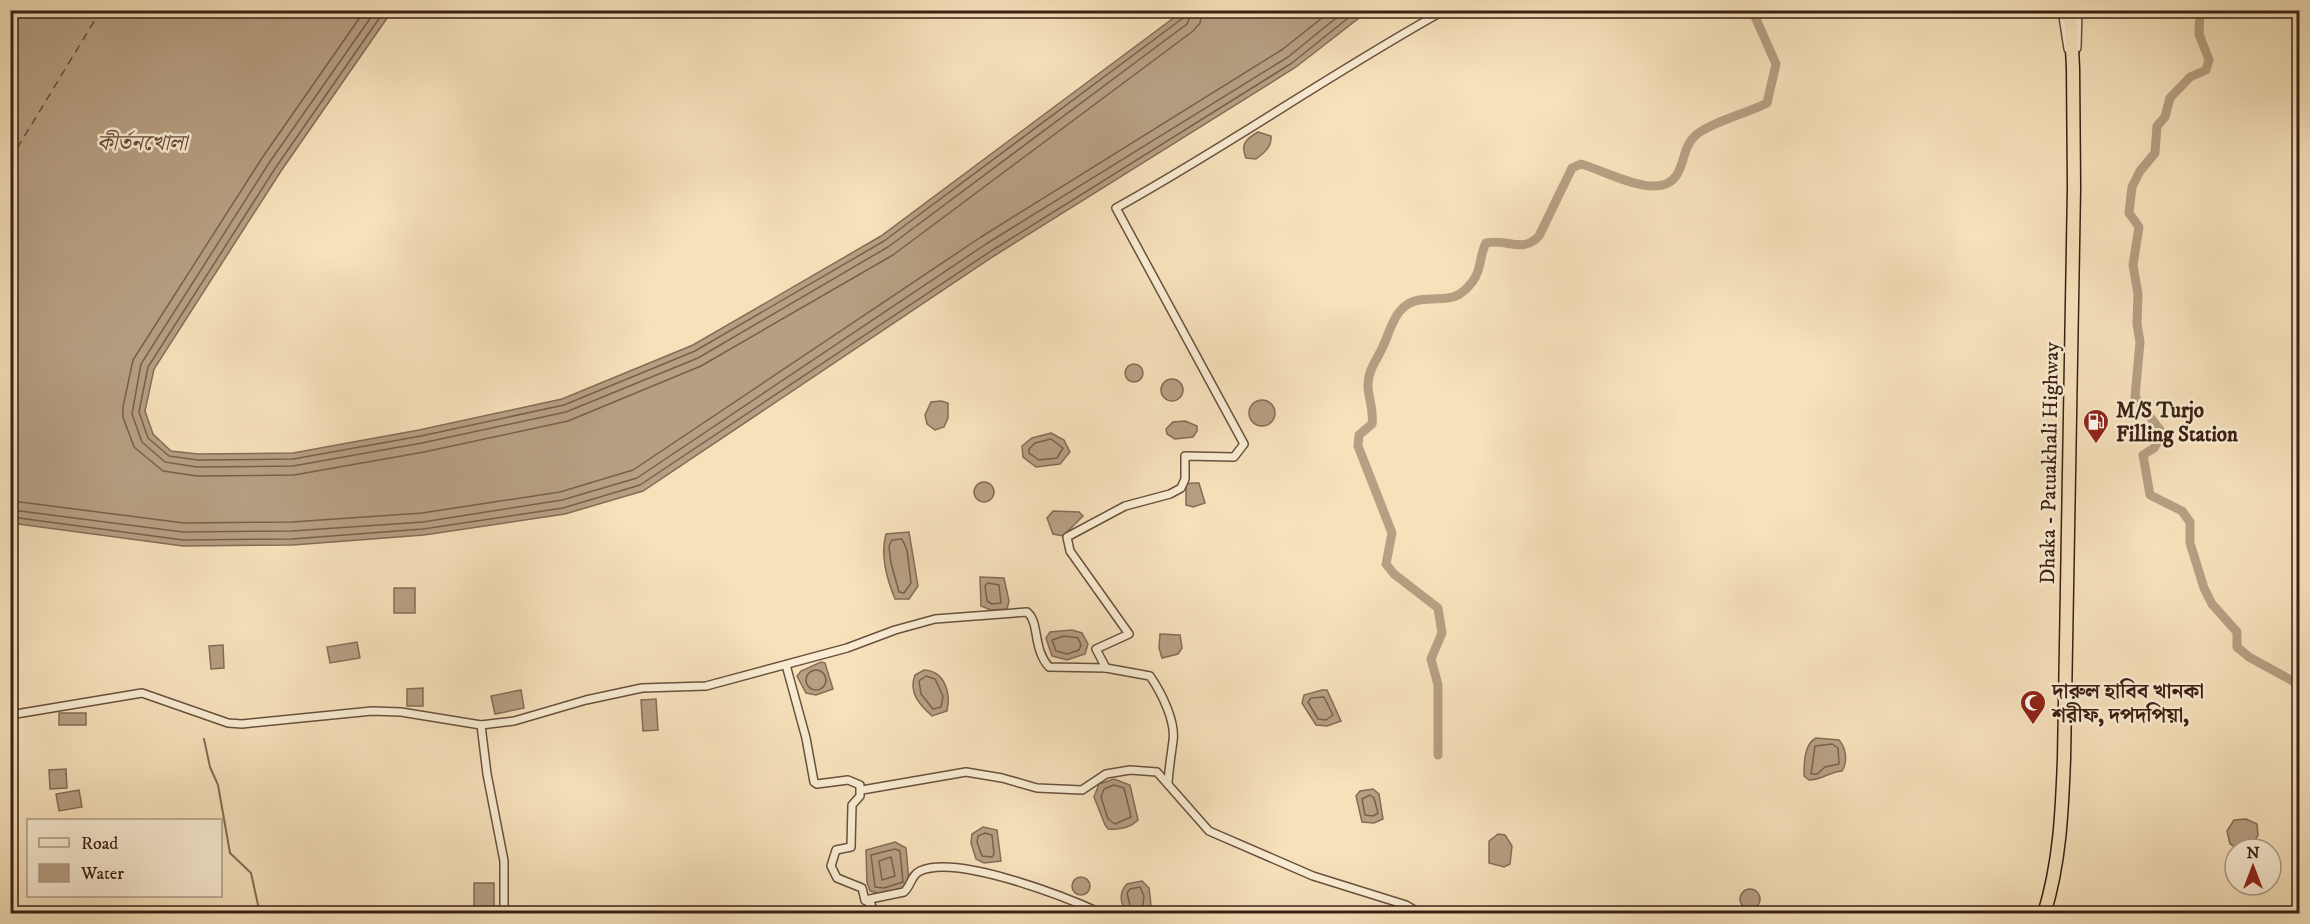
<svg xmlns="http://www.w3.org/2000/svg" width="2310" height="924" font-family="'IM FELL DW Pica','Noto Serif Bengali',serif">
	<rect width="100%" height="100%" fill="#f6e1bb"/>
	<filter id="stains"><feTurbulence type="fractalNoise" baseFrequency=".00333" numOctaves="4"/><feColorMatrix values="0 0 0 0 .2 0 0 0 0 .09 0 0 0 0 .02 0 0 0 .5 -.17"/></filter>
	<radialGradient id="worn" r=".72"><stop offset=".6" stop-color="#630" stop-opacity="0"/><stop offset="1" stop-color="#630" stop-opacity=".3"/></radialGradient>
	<g fill="#b69f82" stroke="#846c56" stroke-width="1.5">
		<polygon points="11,10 392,11 281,171 154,369 145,411 153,434 171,451 198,454 293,453 419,430 562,399 693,345 881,236 1183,11 1368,11 1296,67 994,256 643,491 565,514 424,535 293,545 183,546 18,524 11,530"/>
		<path d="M 1258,132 L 1271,136 C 1272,147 1264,153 1256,159 L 1246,158 C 1240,144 1246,139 1258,132 Z"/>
		<circle cx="1134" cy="373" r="9"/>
		<circle cx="1172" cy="390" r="11"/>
		<circle cx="1262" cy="413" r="13"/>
		<polygon points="941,401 948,403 948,418 944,427 935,430 927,424 925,415 931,402"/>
		<polygon points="1185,421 1197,426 1197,431 1193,437 1175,439 1167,434 1166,429 1173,422"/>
		<polygon points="1051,433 1064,440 1070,452 1060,464 1036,467 1023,457 1022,446 1032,438"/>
		<circle cx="984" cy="492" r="10"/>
		<polygon points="1192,483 1199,483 1205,503 1193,507 1186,505 1186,484"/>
		<polygon points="1053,511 1079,512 1083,516 1063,536 1053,534 1047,518"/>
		<path d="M 909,532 L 918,586 L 909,599 L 895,599 C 887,579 880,556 886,534 Z"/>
		<polygon points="980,577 1004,578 1009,601 1007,609 991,610 981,606"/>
		<rect x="394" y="588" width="21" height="25"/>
		<polygon points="1072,630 1082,633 1088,644 1085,654 1067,660 1052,656 1046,638 1050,632"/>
		<polygon points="1160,634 1180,635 1182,648 1178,654 1162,658 1159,648"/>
		<polygon points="357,642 360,658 330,663 327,647"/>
		<polygon points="223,645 224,668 211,669 209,646"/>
		<polygon points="821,662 825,663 833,689 816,695 806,693 797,676 801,671"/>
		<path d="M 924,670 C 945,671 951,693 947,711 L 932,716 C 920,705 908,693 915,675 Z"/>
		<polygon points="423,688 423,706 407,706 407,689"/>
		<polygon points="521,690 524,708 495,714 491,696"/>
		<polygon points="1322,690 1327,690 1341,721 1327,726 1316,725 1302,703 1304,695"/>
		<polygon points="656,699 658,730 643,731 641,700"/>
		<rect x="59" y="713" width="27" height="12"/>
		<path d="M 1816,738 L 1839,740 C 1846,748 1848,762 1842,771 C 1829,772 1822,780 1809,780 L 1804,776 C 1804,764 1804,744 1816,738 Z"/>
		<polygon points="66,769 67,788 50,789 49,770"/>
		<path d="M 1114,779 L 1130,785 L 1138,820 C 1130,828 1119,830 1108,829 L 1105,825 L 1094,797 L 1099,784 Z"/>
		<polygon points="1373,789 1379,794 1383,819 1374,823 1362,822 1356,796 1360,791"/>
		<polygon points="79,790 82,807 59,811 56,794"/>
		<polygon points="2246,819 2257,824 2258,835 2252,845 2237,848 2230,844 2227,831 2234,820"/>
		<polygon points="983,827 997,830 1001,861 984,863 976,859 971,843 972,834"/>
		<polygon points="1498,834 1505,835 1512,846 1510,864 1504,867 1489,863 1489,841"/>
		<path d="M 895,842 L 906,848 L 909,882 C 900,893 884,896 870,891 L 867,882 L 866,850 Z"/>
		<circle cx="1081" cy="886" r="9"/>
		<path d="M 1142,881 L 1149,888 L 1151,905 L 1148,912 L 1129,913 C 1120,906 1118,893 1127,884 Z"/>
		<rect x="474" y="883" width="20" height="30"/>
		<circle cx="1750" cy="899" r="10"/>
	</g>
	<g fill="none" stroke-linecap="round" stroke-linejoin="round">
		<g stroke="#78604b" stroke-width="1.5">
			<polyline points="365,10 262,158 133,360 123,407 123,417 134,447 163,471 197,476 294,475 424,452 568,421 701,366 893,255 1193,31 1200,23 1202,10"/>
			<polyline points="376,10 269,163 141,364 132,414 142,442 165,462 197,467 293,466 422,443 566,412 698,358 888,247 1187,24 1193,10"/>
			<polyline points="385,10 276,167 148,367 139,412 148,438 169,456 198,460 293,459 421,436 564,405 695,351 884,241 1183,18 1186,10"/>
			<polygon points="1051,439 1063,448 1057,458 1039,460 1029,453 1029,449 1035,443"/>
			<polyline points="10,503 20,502 184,523 292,522 422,513 560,492 633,470 981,237 1283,49 1332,10"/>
			<polyline points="10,513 20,511 183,532 292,531 423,522 562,500 637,478 986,244 1288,57 1346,10"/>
			<polyline points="10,522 19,518 183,540 292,539 423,529 563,508 640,485 991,251 1292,63 1358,10"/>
			<polygon points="902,539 907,550 911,583 904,593 899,592 891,563 889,546 892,540"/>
			<polygon points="988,583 999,585 1001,603 992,604 987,601 985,586"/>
			<polygon points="1064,636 1078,638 1081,645 1079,650 1067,654 1056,651 1052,640"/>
			<circle cx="816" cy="680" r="10"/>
			<polygon points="926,676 935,679 943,696 941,707 933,709 921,694 919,681"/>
			<polygon points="1324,697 1333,715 1326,720 1318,719 1308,702 1311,698"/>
			<polygon points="1832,744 1838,748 1839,764 1825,767 1817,774 1811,774 1815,746"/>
			<polygon points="1114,785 1124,788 1131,817 1115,824 1108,819 1101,797 1104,789"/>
			<polygon points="1370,795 1374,798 1378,813 1373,816 1365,815 1362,799"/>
			<polygon points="985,833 992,835 994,854 992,857 982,856 977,842 978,836"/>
			<polygon points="895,849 900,851 903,882 884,888 875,887 871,855"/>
			<polygon points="891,857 895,876 882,880 879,861"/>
			<polyline points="1132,914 1127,893 1130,889 1140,887 1144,896 1142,914"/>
		</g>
		<polyline stroke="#846c56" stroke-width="2" points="204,739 210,767 218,785 230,853 251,873 260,914"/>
		<g stroke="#b69f82" stroke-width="9">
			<polyline points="2200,10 2199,34 2209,60 2206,70 2190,77 2170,98 2165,117 2157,126 2155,153 2140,171 2132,187 2129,213 2139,227 2133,265 2138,294 2137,324 2140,342 2135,397 2163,434 2154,448 2143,455 2150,495 2182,511 2190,522 2190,543 2204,588 2212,604 2237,632 2237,647 2249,657 2300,685"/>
			<path d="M 1438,755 L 1438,685 L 1431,659 L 1442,633 L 1438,608 L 1394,574 L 1386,564 L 1392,533 L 1358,446 L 1359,435 L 1372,424 C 1374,410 1369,401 1368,387 C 1367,370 1378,359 1384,344 C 1392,326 1396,304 1419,300 C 1444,296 1455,305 1473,281 C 1482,269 1479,256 1486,243 C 1507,238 1522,254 1539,236 L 1572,168 L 1581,164 C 1604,170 1658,202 1676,176 C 1685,163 1683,146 1696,135 C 1709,123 1748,113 1767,103 L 1776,64 L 1752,10"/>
		</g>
		<polyline stroke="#654c3a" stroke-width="1.5" stroke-dasharray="8 6" stroke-linecap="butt" points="10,160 101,10"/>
		<defs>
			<g id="minor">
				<polyline points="2062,10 2068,49"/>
				<polyline points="2077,48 2078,10"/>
				<polyline points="786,665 806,738 814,782 817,784 848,780 860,785 860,796 852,805 851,847 836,850 831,866 837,878 862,888 865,900 871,904 874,914"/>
				<path d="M 1106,668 L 1096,649 L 1129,634 L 1070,551 L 1067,537 L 1125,506 L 1170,494 L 1181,488 L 1185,479 L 1185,456 L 1234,457 L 1244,444 L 1116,208 C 1228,146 1333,72 1445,10"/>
				<path d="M 10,715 L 142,693 L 228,723 L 242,724 L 372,711 L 401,712 L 481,725 L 514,721 L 586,700 L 642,688 L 706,686 L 847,648 L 895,630 L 935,619 L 1027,612 C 1040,622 1032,648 1049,667 L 1106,668 L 1150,676 C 1161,692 1176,721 1173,741 C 1171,756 1169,768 1168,783"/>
				<polyline points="481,725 487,774 504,861 504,914"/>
				<polyline points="862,790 966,772 1002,778 1037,788 1082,790 1106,774 1130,770 1157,772 1209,831 1313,876 1406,905 1421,914"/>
				<path d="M 865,900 L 904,892 C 911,886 911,875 920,871 C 957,854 1066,897 1103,914"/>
			</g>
			<path id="trunk" d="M 2044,914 C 2060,863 2062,811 2064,759 L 2074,188 L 2073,68 L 2070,10"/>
		</defs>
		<use href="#minor" stroke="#69503e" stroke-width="10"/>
		<use href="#trunk" stroke="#3a2014" stroke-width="15"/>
		<use href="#minor" stroke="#f9ecd3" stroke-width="7"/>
		<use href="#trunk" stroke="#f6e1bb" stroke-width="12"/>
	</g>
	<defs>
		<symbol id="fuel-pin" viewBox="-11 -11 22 30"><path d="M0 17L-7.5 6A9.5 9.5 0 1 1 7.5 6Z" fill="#8f2418" stroke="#f9ecd3"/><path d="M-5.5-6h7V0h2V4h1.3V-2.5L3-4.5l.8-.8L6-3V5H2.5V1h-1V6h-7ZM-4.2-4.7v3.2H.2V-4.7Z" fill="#fff"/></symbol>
		<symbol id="mosque-pin" viewBox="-11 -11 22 30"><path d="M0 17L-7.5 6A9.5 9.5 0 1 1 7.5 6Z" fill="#8f2418" stroke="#f9ecd3"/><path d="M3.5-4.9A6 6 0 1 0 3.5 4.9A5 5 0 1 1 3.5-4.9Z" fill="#fff"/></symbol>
	</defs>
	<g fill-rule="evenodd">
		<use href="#fuel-pin" x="2081" y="407" width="30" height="40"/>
		<use href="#mosque-pin" x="2018" y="688" width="30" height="40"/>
	</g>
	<g text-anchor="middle" stroke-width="5" stroke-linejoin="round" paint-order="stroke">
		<g font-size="21" font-weight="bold" fill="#3a2014" stroke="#f9ecd3" text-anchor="start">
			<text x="2116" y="417">M/S Turjo<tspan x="2116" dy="24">Filling Station</tspan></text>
			<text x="2052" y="698">দারুল হাবিব খানকা<tspan x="2052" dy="24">শরীফ, দপদপিয়া,</tspan></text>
		</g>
		<g font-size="21" fill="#3a2014" stroke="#f9ecd3">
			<text transform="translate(2049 463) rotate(-89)" y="7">Dhaka - Patuakhali Highway</text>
		</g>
		<g font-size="22" font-style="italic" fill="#654c3a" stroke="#f9ecd3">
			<text x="142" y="150">কীর্তনখোলা</text>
		</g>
	</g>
	<rect width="2310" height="924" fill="none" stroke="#f6e1bb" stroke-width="36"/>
	<rect x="12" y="12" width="2286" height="900" fill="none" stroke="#3a2014" stroke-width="3"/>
	<rect x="18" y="18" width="2274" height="888" fill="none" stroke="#3a2014" stroke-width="1.5"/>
	<rect x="27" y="819" width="195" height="78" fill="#f9ecd3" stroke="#ad9a87" stroke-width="1.5"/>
	<rect x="39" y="838" width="30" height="9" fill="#f9ecd3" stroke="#ad9a87" stroke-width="1.5"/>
	<text x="81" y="849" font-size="18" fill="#3a2014">Road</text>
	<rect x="39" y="864" width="30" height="18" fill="#b69f82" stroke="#ad9a87" stroke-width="1.5"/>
	<text x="81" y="879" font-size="18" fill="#3a2014">Water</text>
	<g transform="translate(2253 867)"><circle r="28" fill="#f9ecd3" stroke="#ad9a87" stroke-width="1.5"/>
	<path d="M0-4.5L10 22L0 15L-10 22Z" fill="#8f2418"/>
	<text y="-9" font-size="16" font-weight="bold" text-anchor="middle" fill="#3a2014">N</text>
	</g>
	<rect width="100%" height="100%" filter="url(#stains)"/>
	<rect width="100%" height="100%" fill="url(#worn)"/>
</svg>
